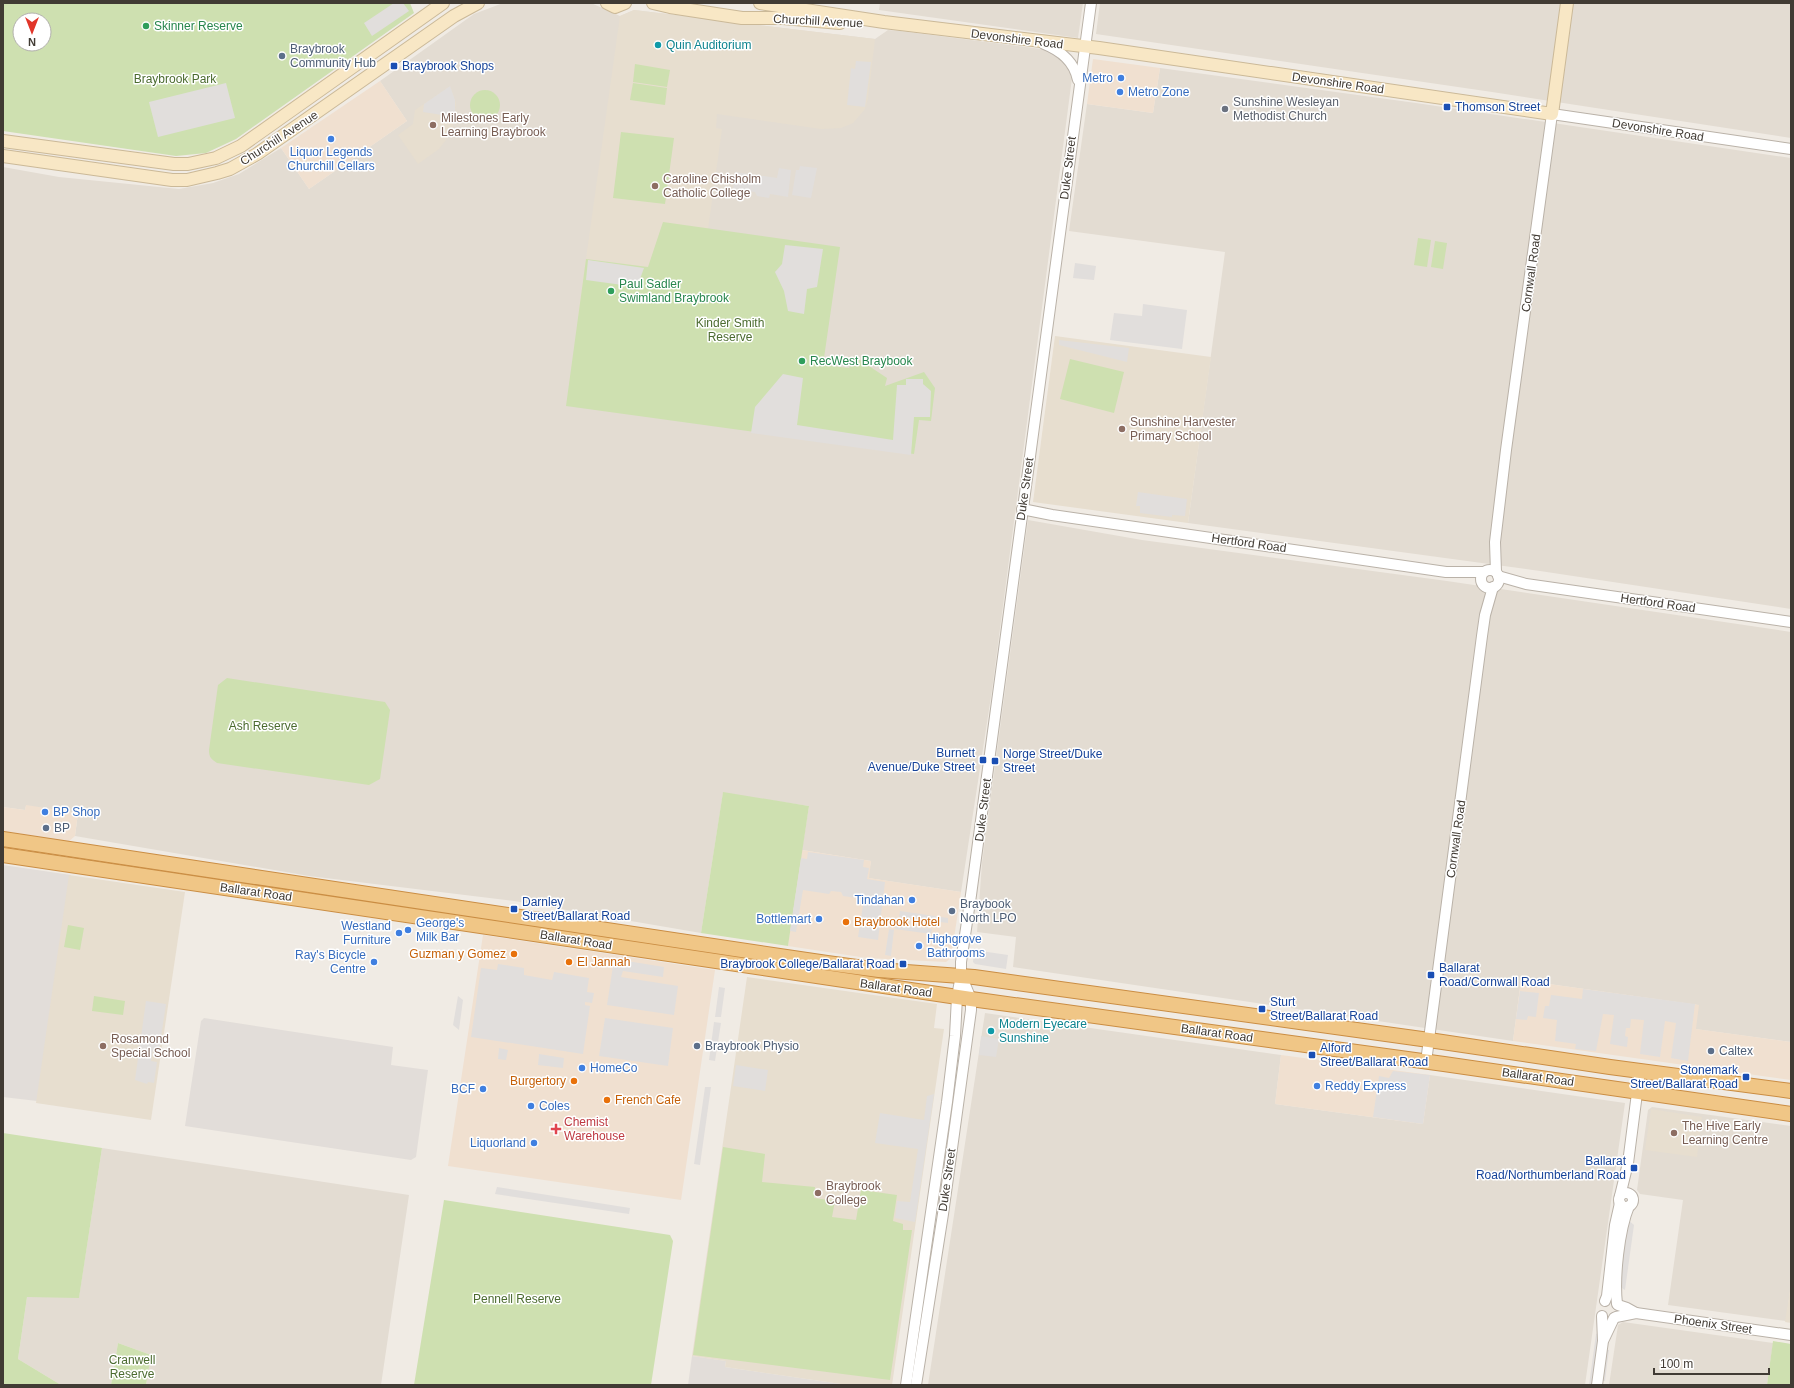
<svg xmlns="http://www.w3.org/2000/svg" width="1794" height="1388" font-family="Helvetica,sans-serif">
	<rect width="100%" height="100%" fill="#f0ebe4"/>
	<g fill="#e3dcd2">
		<polygon points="503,3 591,3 620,16 634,10 875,39 888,30 900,31 1041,49 1066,62 1072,78 992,690 961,892 868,878 871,861 802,850 809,806 723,793 701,933 514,901 309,876 75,836 78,813 26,806 25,810 3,807 3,167 59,177 179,189 213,183 239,174 281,148 309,189 407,121 380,81 474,14"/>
		<polygon points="880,3 1083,3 1078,38 879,10"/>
		<polygon points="1100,3 1791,3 1791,138 1492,92 1096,34"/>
		<polygon points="1160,68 1416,103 1791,158 1791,609 1540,571 1188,523 1225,252 1069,231 1087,104 1153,113"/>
		<polygon points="1028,520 1142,540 1447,581 1791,632 1791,1042 1695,1029 1698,1005 1521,980 1513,1041 1013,967 1016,937 977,932 982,863"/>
		<polygon points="985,1013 1281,1055 1275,1104 1423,1124 1430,1075 1625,1103 1585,1385 928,1385"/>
		<polygon points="1652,1107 1791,1126 1791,1284 1786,1321 1668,1305 1683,1200 1640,1194 1637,1190 1648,1110"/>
		<polygon points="102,1148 409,1195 381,1385 146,1385 151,1355 118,1343 111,1385 61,1385 18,1359 27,1297 79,1297"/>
		<polygon points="1623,1322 1773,1343 1767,1385 1609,1385 1618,1325"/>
	</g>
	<g fill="#f0e0d0">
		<polygon points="1093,59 1160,68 1153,113 1087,104"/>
		<polygon points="380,81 407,121 309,189 281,148"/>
		<polygon points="26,805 78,813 75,836 68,842 3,831 3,807 25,810"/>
		<polygon points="802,850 871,861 869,878 961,892 951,958 946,962 867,958 788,946"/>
		<polygon points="483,935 715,970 681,1200 448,1166"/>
		<polygon points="1521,980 1699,1005 1696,1029 1791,1042 1791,1080 1513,1041"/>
		<polygon points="1281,1055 1430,1075 1423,1124 1275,1104"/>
	</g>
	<g fill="#e2ddd9">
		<polygon points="3,865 71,875 37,1101 3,1097"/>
		<polygon points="204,1018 393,1047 391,1065 428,1070 416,1157 411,1160 185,1126 201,1021"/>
		<polygon points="692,1356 726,1361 725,1367 848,1385 688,1385"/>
	</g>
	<g fill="#e7decf">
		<polygon points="634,10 875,39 868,98 865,109 853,123 841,128 821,129 717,114 716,128 722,129 708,229 663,223 630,323 578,316 620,16"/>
		<polygon points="450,86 456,103 453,126 446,140 439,149 418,164 398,135 413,124 415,110"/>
		<polygon points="1055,336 1211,357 1188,523 1033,502"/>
		<polygon points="69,875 185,892 151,1120 36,1103"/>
		<polygon points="747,977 937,1004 934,1028 944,1029 892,1385 848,1385 725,1367 726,1361 692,1356"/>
		<polygon points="1651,1109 1702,1117 1697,1157 1645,1150"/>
		<polygon points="1791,1284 1791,1323 1785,1322"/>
	</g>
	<g fill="#cee0b0" fill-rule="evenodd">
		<path d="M 3,3 L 410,3 L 414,13 L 236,139 L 206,153 L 176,156 L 3,131 ZM 20,20 L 44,20 L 44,44 L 20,44 Z"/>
		<polygon points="635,64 670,70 667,87 633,82"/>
		<polygon points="633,83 667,88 665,105 630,100"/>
		<circle cx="485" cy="105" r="15"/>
		<polygon points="621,132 674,138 665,204 613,198"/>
		<polygon points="663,222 840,247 823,365 849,368 854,356 887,378 885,386 924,372 935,388 931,421 919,420 914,454 566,406 586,259 648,267"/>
		<polygon points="1418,238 1431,240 1427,267 1414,265"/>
		<polygon points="1435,241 1447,243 1443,269 1431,267"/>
		<polygon points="1070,359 1124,372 1114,413 1060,399"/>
		<path d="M 227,678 L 385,702 L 390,710 L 380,779 L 369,785 L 217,763 C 211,759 209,757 209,750 L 218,685 Z"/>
		<polygon points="723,792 809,806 788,946 701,933"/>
		<polygon points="68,925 84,928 80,950 64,947"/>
		<polygon points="94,996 125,1001 123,1015 92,1011"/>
		<polygon points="3,1133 102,1148 79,1298 27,1297 18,1359 61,1385 3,1385"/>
		<polygon points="723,1147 765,1154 762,1182 815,1187 814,1198 835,1201 832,1217 856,1220 861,1190 897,1195 893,1221 903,1224 903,1230 912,1230 890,1380 693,1355"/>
		<polygon points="444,1200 670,1235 673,1241 651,1385 414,1385"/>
		<polygon points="1773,1341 1791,1344 1791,1385 1767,1385"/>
		<polygon points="118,1343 151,1355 146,1385 111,1385"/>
	</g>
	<g fill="#e1dedc">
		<polygon points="394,3 403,3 409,11 372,36 364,23"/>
		<polygon points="856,61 871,62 865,107 847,105 851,68 855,69"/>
		<polygon points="226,83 235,118 158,137 149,102"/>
		<polygon points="450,86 455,100 455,117 423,112 424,104"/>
		<polygon points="800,166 817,168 811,198 792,195 796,170 799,170"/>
		<polygon points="779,168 791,170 788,197 770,194 769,198 757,196 755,192 733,189 735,172 777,178"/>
		<polygon points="785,245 823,249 817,287 807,289 804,314 788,311 784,291 775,272 782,264"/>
		<polygon points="588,260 644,268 637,287 586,280"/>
		<polygon points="1075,263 1096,266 1094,280 1073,278"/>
		<polygon points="1143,304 1187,310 1182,349 1110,340 1114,313 1142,316"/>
		<polygon points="1059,340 1129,348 1127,362 1059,345"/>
		<polygon points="783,374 803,378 797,425 893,440 897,385 906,385 906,379 923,379 923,384 931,391 930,417 914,417 911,455 751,433 755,407"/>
		<polygon points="1138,492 1187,499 1185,516 1172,515 1172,517 1140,513 1140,506 1136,506"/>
		<polygon points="808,852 864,860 863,867 869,868 867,879 885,882 878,940 858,937 864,899 843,896 841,892 831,891 829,894 803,890 796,932 790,931 801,858 807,859"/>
		<polygon points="900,911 948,918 948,923 899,917"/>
		<polygon points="896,925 932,929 931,934 895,929"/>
		<polygon points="889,929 894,930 891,956 885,955"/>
		<polygon points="974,950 1008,955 1006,969 975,964 973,962"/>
		<polygon points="621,960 664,967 663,977 623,971 621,977 678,986 674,1015 607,1005 613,966 619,967"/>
		<polygon points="498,964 524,968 524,975 552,980 554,972 589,978 587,992 594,993 592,1003 585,1002 585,1005 590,1006 583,1054 471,1037 481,968 497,970"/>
		<polygon points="719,987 725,988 721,1017 715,1017"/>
		<polygon points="1583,989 1695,1004 1688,1061 1671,1058 1676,1023 1665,1021 1660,1057 1640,1054 1644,1020 1631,1019 1630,1028 1626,1028 1625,1036 1628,1037 1627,1047 1610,1044 1614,1015 1603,1014 1596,1051 1575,1049 1576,1044 1555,1041 1557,1020 1543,1018 1545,1006 1549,1006 1551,995 1582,999"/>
		<polygon points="1520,991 1539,993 1536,1017 1528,1016 1527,1020 1516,1019"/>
		<polygon points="458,996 463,1000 459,1030 453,1025"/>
		<polygon points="146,1001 166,1004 159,1050 153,1050 151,1061 157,1062 154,1083 148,1082 147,1084 135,1080"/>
		<polygon points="605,1018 673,1028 668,1066 599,1056"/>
		<polygon points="714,1022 721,1023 715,1061 709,1060"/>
		<polygon points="981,1036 999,1039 996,1057 979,1055"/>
		<polygon points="499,1048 508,1050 506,1060 498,1059"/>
		<polygon points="539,1054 564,1058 563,1068 538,1065"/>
		<polygon points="736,1065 768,1070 765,1091 733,1086"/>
		<polygon points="1393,1071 1430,1075 1423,1124 1373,1117 1379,1076 1389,1078"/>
		<polygon points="705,1087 711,1087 700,1165 694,1164"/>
		<polygon points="934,1094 915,1222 895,1218 897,1201 910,1202 918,1149 875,1143 880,1113 924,1120 927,1096"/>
		<polygon points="497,1187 630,1208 629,1214 495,1194"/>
		<polygon points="1628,1220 1634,1225 1625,1290 1619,1286"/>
		<polygon points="1600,1332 1592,1385 1589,1385 1596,1334"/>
		<polygon points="1607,1350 1609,1350 1605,1381 1602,1381"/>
	</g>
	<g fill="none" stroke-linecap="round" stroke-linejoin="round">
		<defs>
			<g id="tertiary">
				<path d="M 1044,44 C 1061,51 1074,61 1078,80"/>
				<polyline points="1022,509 1052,515 1446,572 1484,572"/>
				<circle cx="1490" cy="579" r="9"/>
				<polyline points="1496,572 1495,542 1506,450 1552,114 1791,149"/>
				<polyline points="1498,576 1526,584 1791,622"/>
				<polyline points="1426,1062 1482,636 1485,615 1493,587"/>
				<circle cx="1626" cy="1200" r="7"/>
				<polyline points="1620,1196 1628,1163 1640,1070"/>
				<polyline points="1605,1301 1607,1296 1615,1225 1620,1203"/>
				<path d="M 1617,1304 C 1614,1278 1619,1230 1629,1206"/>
				<polyline points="1618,1305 1627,1308 1636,1313"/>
				<polyline points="1616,1317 1636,1313 1791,1335"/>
				<polyline points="1604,1339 1614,1318"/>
				<polyline points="906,1385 947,1102 955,1036 957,997 961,975 961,962 971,895 1091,3"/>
				<polyline points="916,1385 943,1214 971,1010 971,999 961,975"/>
				<polyline points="1597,1385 1603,1341 1602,1316"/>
			</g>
			<g id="secondary">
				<polyline points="607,3 615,7 625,3"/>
				<polyline points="653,3 670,7 742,18 783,18 840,23"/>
				<polyline points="760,3 884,22 1099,48 1552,114 1567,3"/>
				<polyline points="3,141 174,164 188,164 216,158 241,146 443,3"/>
				<polyline points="3,156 172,180 187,180 217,173 230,169 257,154 454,16 478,3"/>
			</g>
			<g id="trunk">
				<polyline points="3,839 827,963 879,970 974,977 1429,1040 1610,1067 1791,1091"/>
				<polyline points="3,855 971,999 1444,1064 1791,1114"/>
			</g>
		</defs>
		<use href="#tertiary" stroke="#bab2a8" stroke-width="12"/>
		<use href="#secondary" stroke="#cbb998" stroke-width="14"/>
		<use href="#trunk" stroke="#ca8d43" stroke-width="16"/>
		<use href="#tertiary" stroke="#fff" stroke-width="10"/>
		<use href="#secondary" stroke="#f8e7c5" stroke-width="12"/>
		<use href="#trunk" stroke="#f0c686" stroke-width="14"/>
	</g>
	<g fill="#2e9e5b" stroke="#fff" stroke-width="1.5">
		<circle cx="146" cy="26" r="4"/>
		<circle cx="611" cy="291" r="4"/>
		<circle cx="802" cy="361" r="4"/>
	</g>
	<g fill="#0f9aa8" stroke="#fff" stroke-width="1.5">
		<circle cx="658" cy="45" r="4"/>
		<circle cx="991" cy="1031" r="4"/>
	</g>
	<g fill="#5c6f8a" stroke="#fff" stroke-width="1.5">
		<circle cx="282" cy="56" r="4"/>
		<circle cx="46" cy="828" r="4"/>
		<circle cx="952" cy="911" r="4"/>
		<circle cx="697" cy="1046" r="4"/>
		<circle cx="1711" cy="1051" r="4"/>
	</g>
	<g fill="#1a4fb4" stroke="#fff" stroke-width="1.5">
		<rect x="390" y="62" width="8" height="8" rx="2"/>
		<rect x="1443" y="103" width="8" height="8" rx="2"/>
		<rect x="979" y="756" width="8" height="8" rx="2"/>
		<rect x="991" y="757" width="8" height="8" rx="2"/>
		<rect x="510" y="905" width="8" height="8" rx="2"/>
		<rect x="899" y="960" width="8" height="8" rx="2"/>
		<rect x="1427" y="971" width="8" height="8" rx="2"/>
		<rect x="1258" y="1005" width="8" height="8" rx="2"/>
		<rect x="1308" y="1051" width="8" height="8" rx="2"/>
		<rect x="1742" y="1073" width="8" height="8" rx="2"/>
		<rect x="1630" y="1164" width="8" height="8" rx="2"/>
	</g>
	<g fill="#3f7fe0" stroke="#fff" stroke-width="1.5">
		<circle cx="1121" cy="78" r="4"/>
		<circle cx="1120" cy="92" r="4"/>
		<circle cx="331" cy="139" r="4"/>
		<circle cx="45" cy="812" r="4"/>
		<circle cx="912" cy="900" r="4"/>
		<circle cx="819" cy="919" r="4"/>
		<circle cx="408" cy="930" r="4"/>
		<circle cx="399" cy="933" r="4"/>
		<circle cx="919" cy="946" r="4"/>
		<circle cx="374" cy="962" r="4"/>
		<circle cx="582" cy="1068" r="4"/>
		<circle cx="1317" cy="1086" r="4"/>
		<circle cx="483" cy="1089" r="4"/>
		<circle cx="531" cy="1106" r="4"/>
		<circle cx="534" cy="1143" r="4"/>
	</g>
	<circle fill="#6b7280" stroke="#fff" stroke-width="1.5" cx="1225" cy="109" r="4"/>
	<g fill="#8d6e63" stroke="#fff" stroke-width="1.5">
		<circle cx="433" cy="125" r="4"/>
		<circle cx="655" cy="186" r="4"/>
		<circle cx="1122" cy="429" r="4"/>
		<circle cx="103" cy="1046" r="4"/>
		<circle cx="1674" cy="1133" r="4"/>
		<circle cx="818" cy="1193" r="4"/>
	</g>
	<g fill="#e8710a" stroke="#fff" stroke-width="1.5">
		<circle cx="846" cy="922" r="4"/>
		<circle cx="514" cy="954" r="4"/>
		<circle cx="569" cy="962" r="4"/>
		<circle cx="574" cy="1081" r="4"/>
		<circle cx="607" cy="1100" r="4"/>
	</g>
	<path fill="#e0444e" stroke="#fff" stroke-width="1.5" d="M554 1123h4v4h4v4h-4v4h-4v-4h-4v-4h4z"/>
	<g text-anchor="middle" stroke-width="3" stroke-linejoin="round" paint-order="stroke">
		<g font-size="12" fill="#413b34" stroke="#fff">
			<text transform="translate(818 21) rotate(3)" y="4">Churchill Avenue</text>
			<text transform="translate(1017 39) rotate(7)" y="4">Devonshire Road</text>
			<text transform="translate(1338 83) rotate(8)" y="4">Devonshire Road</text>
			<text transform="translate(1658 130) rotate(9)" y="4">Devonshire Road</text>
			<text transform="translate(279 138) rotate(-33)" y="4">Churchill Avenue</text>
			<text transform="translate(1068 168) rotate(-83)" y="4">Duke Street</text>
			<text transform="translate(1531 273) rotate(-82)" y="4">Cornwall Road</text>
			<text transform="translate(1025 489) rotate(-82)" y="4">Duke Street</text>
			<text transform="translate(1249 543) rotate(8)" y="4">Hertford Road</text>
			<text transform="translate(1658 603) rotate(8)" y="4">Hertford Road</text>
			<text transform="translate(983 810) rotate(-83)" y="4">Duke Street</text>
			<text transform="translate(1456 839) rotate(-82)" y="4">Cornwall Road</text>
			<text transform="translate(256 892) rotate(8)" y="4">Ballarat Road</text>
			<text transform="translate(576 940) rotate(9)" y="4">Ballarat Road</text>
			<text transform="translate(896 988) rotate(8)" y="4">Ballarat Road</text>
			<text transform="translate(1217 1033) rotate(8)" y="4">Ballarat Road</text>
			<text transform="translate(1538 1077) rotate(8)" y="4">Ballarat Road</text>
			<text transform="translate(947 1180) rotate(-82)" y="4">Duke Street</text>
			<text transform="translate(1713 1324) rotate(8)" y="4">Phoenix Street</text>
		</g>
		<g font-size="12" fill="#27864d" stroke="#fff" text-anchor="start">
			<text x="154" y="30">Skinner Reserve</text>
			<text x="619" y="288">Paul Sadler<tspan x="619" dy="14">Swimland Braybrook</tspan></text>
			<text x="810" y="365">RecWest Braybook</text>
		</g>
		<g font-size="12" fill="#0d838f" stroke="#fff" text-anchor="start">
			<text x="666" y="49">Quin Auditorium</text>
			<text x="999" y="1028">Modern Eyecare<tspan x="999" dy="14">Sunshine</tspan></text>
		</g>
		<g font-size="12" fill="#4e5e75" stroke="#fff" text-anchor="start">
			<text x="290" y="53">Braybrook<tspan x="290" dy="14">Community Hub</tspan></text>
			<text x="54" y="832">BP</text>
			<text x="960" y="908">Braybook<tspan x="960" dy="14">North LPO</tspan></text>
			<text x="705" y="1050">Braybrook Physio</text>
			<text x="1719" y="1055">Caltex</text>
		</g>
		<g font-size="12" fill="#164399" stroke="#fff" text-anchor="start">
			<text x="402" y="70">Braybrook Shops</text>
			<text x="1455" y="111">Thomson Street</text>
			<text x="975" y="757" text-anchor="end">Burnett<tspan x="975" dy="14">Avenue/Duke Street</tspan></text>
			<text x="1003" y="758">Norge Street/Duke<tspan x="1003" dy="14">Street</tspan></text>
			<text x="522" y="906">Darnley<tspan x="522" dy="14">Street/Ballarat Road</tspan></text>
			<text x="895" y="968" text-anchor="end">Braybrook College/Ballarat Road</text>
			<text x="1439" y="972">Ballarat<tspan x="1439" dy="14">Road/Cornwall Road</tspan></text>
			<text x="1270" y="1006">Sturt<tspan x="1270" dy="14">Street/Ballarat Road</tspan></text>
			<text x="1320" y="1052">Alford<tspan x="1320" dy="14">Street/Ballarat Road</tspan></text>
			<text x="1738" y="1074" text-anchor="end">Stonemark<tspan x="1738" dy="14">Street/Ballarat Road</tspan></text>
			<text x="1626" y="1165" text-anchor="end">Ballarat<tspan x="1626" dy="14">Road/Northumberland Road</tspan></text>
		</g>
		<g font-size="12" fill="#366cbe" stroke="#fff" text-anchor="end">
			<text x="1113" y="82">Metro</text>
			<text x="1128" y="96" text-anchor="start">Metro Zone</text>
			<text x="331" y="156" text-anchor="middle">Liquor Legends<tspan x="331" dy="14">Churchill Cellars</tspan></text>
			<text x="53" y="816" text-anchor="start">BP Shop</text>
			<text x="904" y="904">Tindahan</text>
			<text x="811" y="923">Bottlemart</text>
			<text x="416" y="927" text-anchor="start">George's<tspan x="416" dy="14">Milk Bar</tspan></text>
			<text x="391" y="930">Westland<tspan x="391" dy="14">Furniture</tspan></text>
			<text x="927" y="943" text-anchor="start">Highgrove<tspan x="927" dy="14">Bathrooms</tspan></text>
			<text x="366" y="959">Ray's Bicycle<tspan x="366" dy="14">Centre</tspan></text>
			<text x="590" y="1072" text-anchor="start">HomeCo</text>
			<text x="1325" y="1090" text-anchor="start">Reddy Express</text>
			<text x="475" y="1093">BCF</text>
			<text x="539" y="1110" text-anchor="start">Coles</text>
			<text x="526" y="1147">Liquorland</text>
		</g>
		<g font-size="12" fill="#4b6b2f" stroke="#fff">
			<text x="175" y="83">Braybrook Park</text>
			<text x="730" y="327">Kinder Smith<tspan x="730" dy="14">Reserve</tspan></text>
			<text x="263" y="730">Ash Reserve</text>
			<text x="517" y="1303">Pennell Reserve</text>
			<text x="132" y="1364">Cranwell<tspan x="132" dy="14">Reserve</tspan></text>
		</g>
		<g font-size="12" fill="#5b616d" stroke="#fff" text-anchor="start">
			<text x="1233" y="106">Sunshine Wesleyan<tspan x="1233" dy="14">Methodist Church</tspan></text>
		</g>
		<g font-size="12" fill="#785e54" stroke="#fff" text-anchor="start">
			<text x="441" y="122">Milestones Early<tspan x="441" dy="14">Learning Braybrook</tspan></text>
			<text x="663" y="183">Caroline Chisholm<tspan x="663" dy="14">Catholic College</tspan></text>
			<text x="1130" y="426">Sunshine Harvester<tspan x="1130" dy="14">Primary School</tspan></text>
			<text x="111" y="1043">Rosamond<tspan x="111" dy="14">Special School</tspan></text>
			<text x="1682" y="1130">The Hive Early<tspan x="1682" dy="14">Learning Centre</tspan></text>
			<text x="826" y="1190">Braybrook<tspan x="826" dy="14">College</tspan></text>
		</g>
		<g font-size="12" fill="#c56008" stroke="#fff" text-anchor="start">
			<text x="854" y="926">Braybrook Hotel</text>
			<text x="506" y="958" text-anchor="end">Guzman y Gomez</text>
			<text x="577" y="966">El Jannah</text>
			<text x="566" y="1085" text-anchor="end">Burgertory</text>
			<text x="615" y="1104">French Cafe</text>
		</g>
		<g font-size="12" fill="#be3a42" stroke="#fff" text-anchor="start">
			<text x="564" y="1126">Chemist<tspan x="564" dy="14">Warehouse</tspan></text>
		</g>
	</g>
	<rect width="1794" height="1388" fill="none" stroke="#413b34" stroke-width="8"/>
	<g transform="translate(32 32) rotate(180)"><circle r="19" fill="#ffffff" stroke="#b3b1ae"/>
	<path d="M0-3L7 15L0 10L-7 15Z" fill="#e13529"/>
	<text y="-6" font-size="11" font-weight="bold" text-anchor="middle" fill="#413b34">N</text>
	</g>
	<path d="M1654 1368v6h115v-6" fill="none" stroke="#413b34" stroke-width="2"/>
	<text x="1660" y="1368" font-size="12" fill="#413b34" stroke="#ffffff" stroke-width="3" paint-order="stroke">100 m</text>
</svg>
